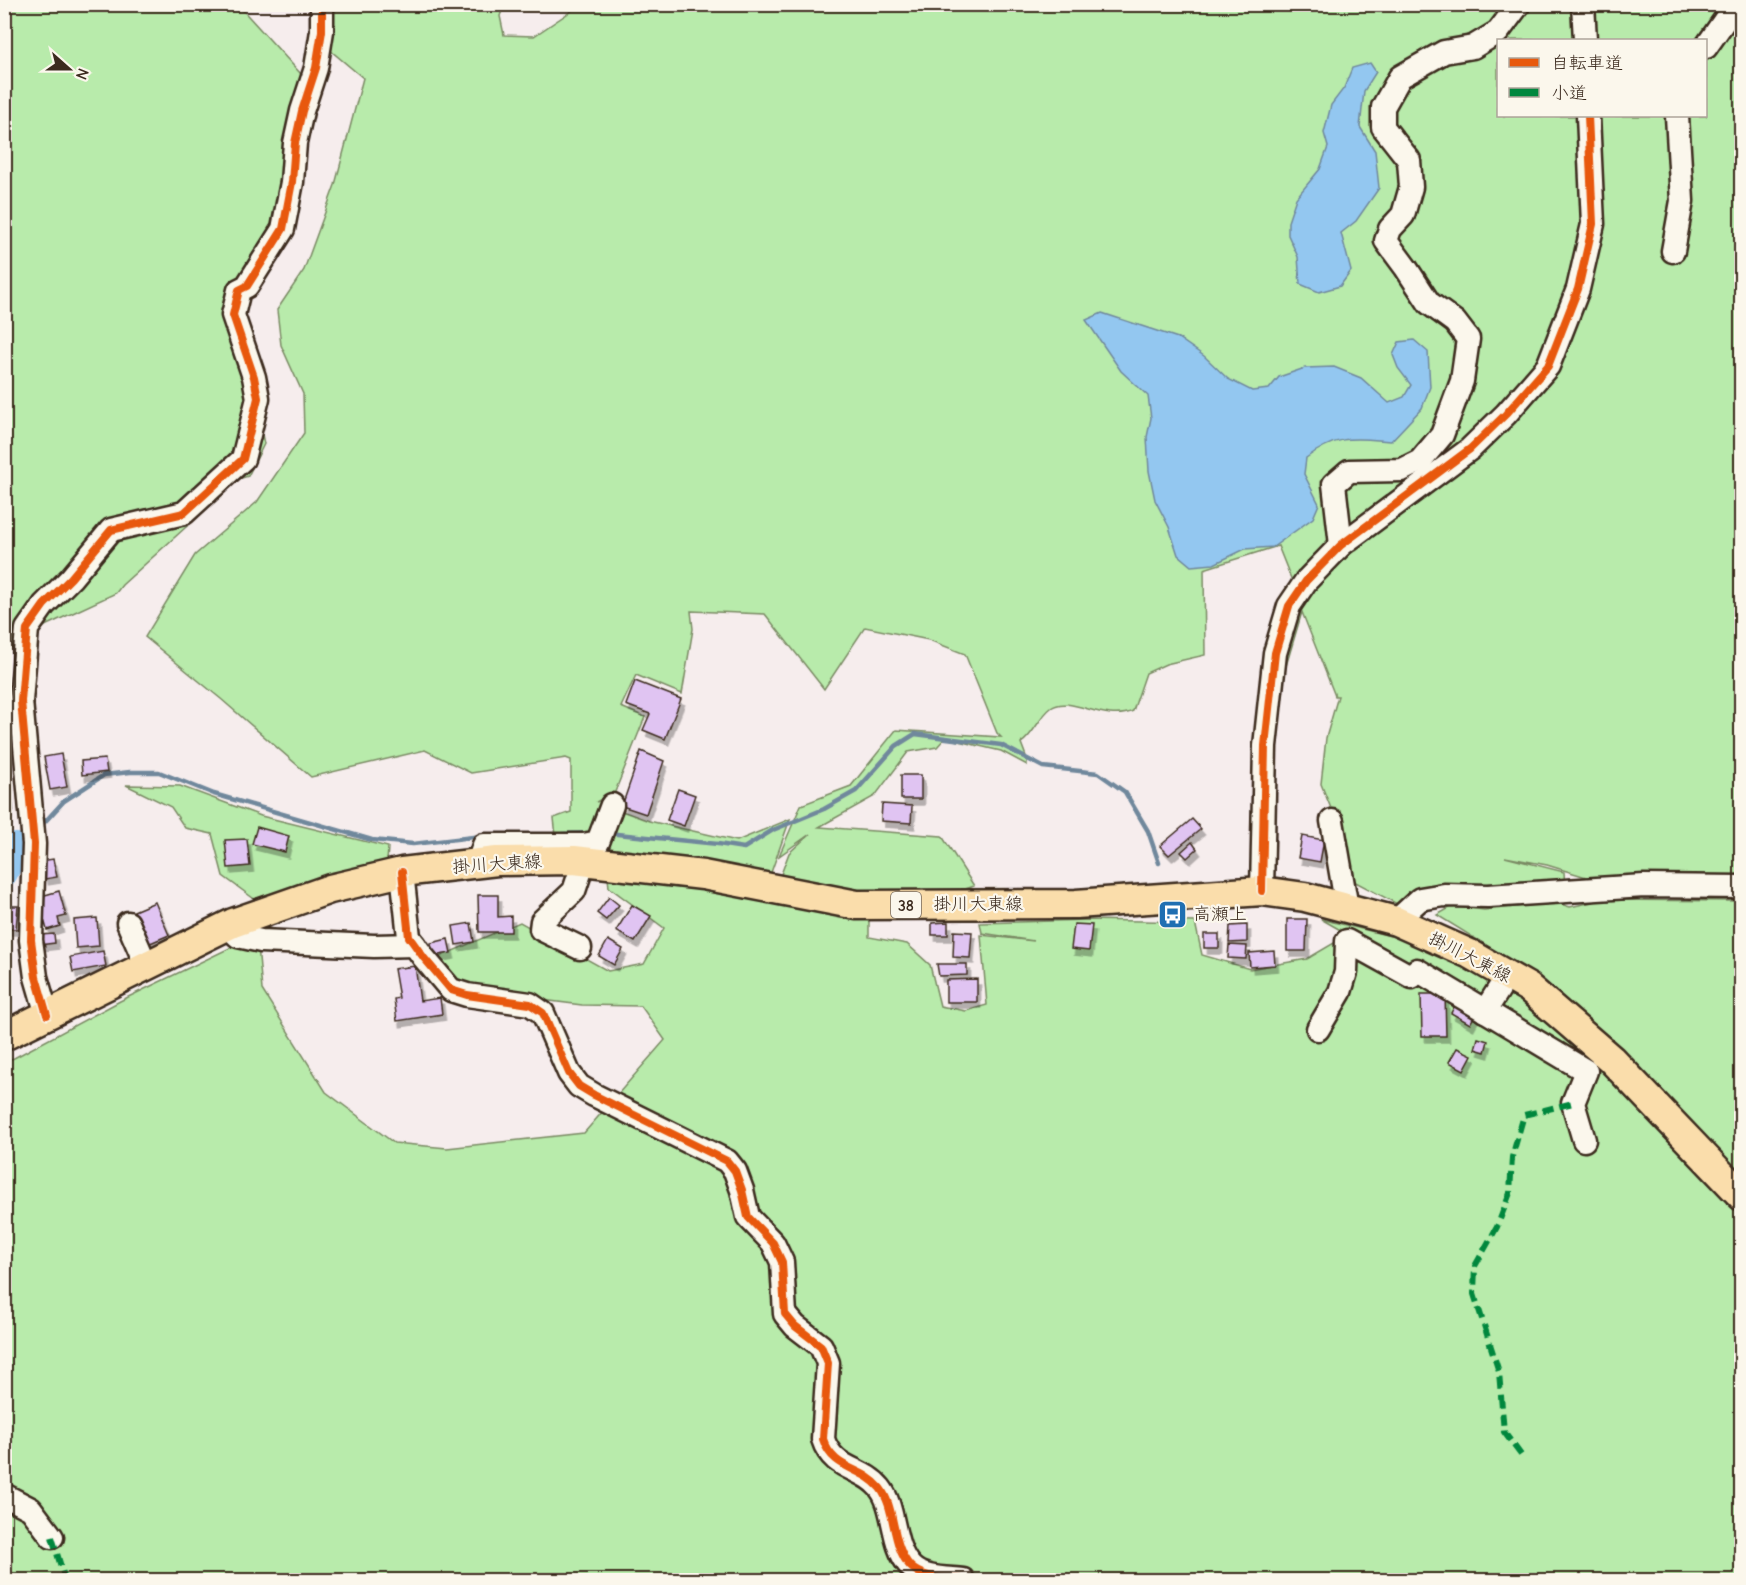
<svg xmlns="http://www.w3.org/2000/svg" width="1746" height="1585" font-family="'Comic Neue','Klee One',sans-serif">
	<defs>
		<filter id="shadow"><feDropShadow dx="3.5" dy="6" stdDeviation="0" flood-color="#0004"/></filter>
	</defs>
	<rect width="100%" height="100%" fill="#f6eded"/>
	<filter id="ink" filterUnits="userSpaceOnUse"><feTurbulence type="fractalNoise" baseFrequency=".0167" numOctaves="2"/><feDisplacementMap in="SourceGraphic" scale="12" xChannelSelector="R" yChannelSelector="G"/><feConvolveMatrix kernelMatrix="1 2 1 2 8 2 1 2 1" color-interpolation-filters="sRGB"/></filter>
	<g filter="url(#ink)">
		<g fill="#b8ebab" stroke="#7a8a64" stroke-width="1.5" fill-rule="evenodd">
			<path d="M 588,4 L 1741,5 L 1741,874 L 1676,880 L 1596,880 L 1547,865 L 1505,857 L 1564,872 L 1565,888 L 1437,883 L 1399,905 L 1346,877 L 1337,823 L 1321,784 L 1326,738 L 1338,696 L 1335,696 L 1302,612 L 1283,676 L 1294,614 L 1302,606 L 1278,546 L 1204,569 L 1205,655 L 1166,664 L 1146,673 L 1133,711 C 1104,724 1070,694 1051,708 C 1039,717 1033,736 1021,743 L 1027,759 L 1027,765 L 1001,751 L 945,738 L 937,747 L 908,752 L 875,796 L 819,827 L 942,836 L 974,886 C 921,907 837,885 780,877 L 789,853 L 810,834 L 779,856 L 801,805 L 851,786 L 896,730 L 1001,737 L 997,733 L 965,654 L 929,640 L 865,627 L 824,689 L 765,614 L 691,611 L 693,629 L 682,694 L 636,675 L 621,707 L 645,717 L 615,792 L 596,802 L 602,800 L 611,807 L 649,821 L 737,841 L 790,819 L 768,881 L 557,845 L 554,818 L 571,812 L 571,760 L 566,758 L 471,773 L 425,750 L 311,777 L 221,699 L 145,637 L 195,555 L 257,502 L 304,433 L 303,394 L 281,345 L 277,310 L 304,270 L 335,185 L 363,78 L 330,50 L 323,5 L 504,5 L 500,16 L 504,35 L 534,36 L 573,10 L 587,9 ZM 1498,40 L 1706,40 L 1706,116 L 1498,116 Z"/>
			<polygon points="5,5 238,5 311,85 270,235 233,297 264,444 248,476 228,482 196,518 122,585 116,593 47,625 21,643 5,650"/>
			<polygon points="126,785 180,786 261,816 388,847 387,862 257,901 223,876 212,834 185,828 171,807"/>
			<polygon points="608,878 672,882 869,918 869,937 907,944 930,965 940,1006 966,1011 987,1005 981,935 1034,941 982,933 980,923 1085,920 1195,922 1202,955 1250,969 1307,959 1339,940 1413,971 1321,919 1403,939 1544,988 1486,945 1437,915 1453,906 1484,910 1557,903 1570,907 1602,900 1741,901 1741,1580 5,1580 5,1061 14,1058 120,1001 236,945 258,946 262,990 326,1092 394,1143 447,1148 584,1133 665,1040 641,1006 582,1005 454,989 432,960 520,922 608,971 644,964 664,928 609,887"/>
		</g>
		<g fill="#93c7f0" stroke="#70889c" stroke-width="1.5">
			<polygon points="1370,63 1376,72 1364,91 1360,127 1375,151 1379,188 1356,221 1341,233 1351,271 1340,286 1319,292 1300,284 1298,257 1288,235 1288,222 1296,198 1320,169 1328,147 1324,133 1331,105 1344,88 1352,68"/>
			<path d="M 1102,313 L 1178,338 L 1204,356 L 1228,379 L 1252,391 L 1269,389 L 1279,377 L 1305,368 L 1334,367 L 1361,378 L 1389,403 L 1404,397 L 1411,385 L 1398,368 L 1393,355 L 1399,342 L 1414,340 L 1428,352 L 1430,387 L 1422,408 L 1391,441 C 1354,438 1338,434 1306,458 L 1304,474 L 1319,504 L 1313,518 L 1273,547 L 1245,549 L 1214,564 L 1191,566 L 1178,555 L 1169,527 L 1155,500 L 1149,471 L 1147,437 L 1151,418 L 1148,396 L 1121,371 L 1086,320 Z"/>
		</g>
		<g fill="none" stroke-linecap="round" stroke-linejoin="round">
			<g stroke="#70889c" stroke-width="4.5">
				<polyline points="41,826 64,801 104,775 130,772 159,772 214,794 372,840 413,844 482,836"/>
				<polyline points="607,833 718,844 744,848 773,830 824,809 856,791 896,746 915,734 1001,745 1043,767 1098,773 1125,792 1148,831 1159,863"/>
				<polyline points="562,834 590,833"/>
				<polyline points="16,847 25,839"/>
			</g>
			<polyline stroke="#93c7f0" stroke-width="28" points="4,873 16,847"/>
		</g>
		<g fill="#e0c4f2" stroke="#3b2a1e" stroke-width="1.5" filter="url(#shadow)">
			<polygon points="635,681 681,699 665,739 643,730 650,714 626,705"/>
			<polygon points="641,751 664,761 646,814 622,806"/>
			<polygon points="61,754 67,787 50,790 44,757"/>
			<polygon points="105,759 107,772 82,775 81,761"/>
			<rect x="901" y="775" width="20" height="24"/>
			<polygon points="4,783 8,783 10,805 4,806"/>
			<polygon points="678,789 695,795 684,826 667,820"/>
			<polygon points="882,804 912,806 911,823 881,821"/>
			<polygon points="1192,819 1201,829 1169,855 1160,846"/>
			<polygon points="257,827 289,836 285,852 252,844"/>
			<polygon points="1302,836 1324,840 1320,862 1298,858"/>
			<polygon points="247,839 250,866 228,868 225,840"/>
			<polygon points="1192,842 1197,849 1187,858 1181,852"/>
			<polygon points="53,859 57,877 45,879 41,861"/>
			<polygon points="59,891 66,916 58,918 60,926 47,930 38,897"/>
			<polygon points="478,895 498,895 498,917 511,916 511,932 479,932"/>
			<polygon points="609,897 619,905 606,920 597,913"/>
			<polygon points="155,902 169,935 148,944 134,911"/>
			<polygon points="632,905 651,916 635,942 616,931"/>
			<polygon points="4,906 18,906 16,929 4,929"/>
			<polygon points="97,918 99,946 76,948 74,920"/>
			<polygon points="1287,919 1307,919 1306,951 1287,951"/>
			<polygon points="948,922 948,935 932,935 932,923"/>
			<polygon points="471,923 474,942 456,945 453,926"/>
			<polygon points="1074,924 1092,925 1089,951 1071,949"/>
			<polygon points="1247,925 1247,942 1229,943 1230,926"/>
			<polygon points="954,931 972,932 970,958 953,957"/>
			<polygon points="54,934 55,943 39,945 39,935"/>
			<rect x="1204" y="934" width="15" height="14"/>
			<polygon points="448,939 451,953 433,956 431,943"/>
			<polygon points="608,940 623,949 614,965 599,956"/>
			<polygon points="1229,945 1247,946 1246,959 1228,958"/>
			<polygon points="103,951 106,966 73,972 70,957"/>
			<polygon points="1274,951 1275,965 1250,967 1249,953"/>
			<polygon points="937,964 967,964 967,975 939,976"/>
			<polygon points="415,966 420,1001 440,998 442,1014 397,1021 394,999 399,998 394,969"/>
			<polygon points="977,979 977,1002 946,1002 946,980"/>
			<polygon points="1421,994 1445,994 1446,1036 1422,1036"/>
			<polygon points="1456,1003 1476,1013 1470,1024 1451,1013"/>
			<polygon points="1478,1038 1488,1041 1485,1052 1475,1049"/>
			<polygon points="1457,1048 1472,1055 1464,1070 1449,1062"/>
		</g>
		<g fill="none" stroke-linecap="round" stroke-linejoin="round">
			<defs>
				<g id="minor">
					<polyline points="1583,4 1585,40"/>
					<polyline points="1706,47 1736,4"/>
					<polyline points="1673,251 1682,201 1677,116"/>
					<polyline points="1341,545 1334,484 1349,471 1402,470 1420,461 1442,435 1462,381 1468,339 1455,322 1429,303 1406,268 1386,241 1390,229 1403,215 1411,187 1409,160 1383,127 1383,107 1400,77 1444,52 1473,47 1498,32 1519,4"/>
					<polyline points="1332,821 1347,908"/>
					<polyline points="478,863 484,845 584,845 598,842 612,805"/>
					<path d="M 402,872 L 409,937 L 424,958 L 451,990 L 467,995 L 530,1004 L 543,1013 L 569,1073 L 579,1086 L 594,1095 L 727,1161 L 735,1171 L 742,1190 L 748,1217 L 773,1243 L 782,1262 L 785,1314 L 795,1326 L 821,1346 L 828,1363 L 823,1439 C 833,1471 862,1466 880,1488 C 896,1508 891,1545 910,1566 C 922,1579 946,1578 963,1580"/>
					<polyline points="1262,891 1265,746 1275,653 1289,606 1306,581 1341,545 1470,449 1506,414 1548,366 1578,289 1593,224 1588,116"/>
					<polyline points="1396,921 1420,899 1444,895 1488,896 1644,886 1742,887"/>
					<polyline points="128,923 147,967"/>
					<polyline points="228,926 238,936 261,941 374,946 415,945"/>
					<polyline points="580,948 541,929 542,921 574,891 584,861"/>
					<polyline points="1485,1011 1508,975"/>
					<polyline points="47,1015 36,977 31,940 34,844 21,701 27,629 44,605 71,578 111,530 184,513 243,459 258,398 254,377 233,315 239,290 247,286 283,229 292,182 295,143 302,111 316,68 322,31 322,4"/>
					<polyline points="1318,1029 1340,992 1346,972 1347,941 1412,977 1417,970 1586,1071 1573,1103 1584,1140"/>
					<polyline points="4,1495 31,1509 52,1537"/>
				</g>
				<polyline id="major" points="4,1036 233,923 330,889 402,872 497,861 574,860 703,875 857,905 1076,904 1262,891 1305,897 1396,921 1470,954 1529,988 1611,1059 1742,1196"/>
			</defs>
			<use href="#minor" stroke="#3b2a1e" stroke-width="27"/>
			<use href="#major" stroke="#3b2a1e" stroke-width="33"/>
			<use href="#minor" stroke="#fbf7ec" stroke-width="22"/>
			<use href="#major" stroke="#faddab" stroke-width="28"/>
			<g stroke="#00873e" stroke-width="6" stroke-dasharray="12 6" stroke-linecap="butt">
				<polyline points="1521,1455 1504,1432 1499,1372 1474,1294 1475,1266 1497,1227 1510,1193 1512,1157 1524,1115 1573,1103"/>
				<polyline points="52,1537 65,1580"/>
			</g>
			<defs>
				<g id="cycleway">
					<path d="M 402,872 L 409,937 L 424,958 L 451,990 L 467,995 L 530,1004 L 543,1013 L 569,1073 L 579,1086 L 594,1095 L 727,1161 L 735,1171 L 742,1190 L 748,1217 L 773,1243 L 782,1262 L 785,1314 L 795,1326 L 821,1346 L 828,1363 L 823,1439 C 833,1471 862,1466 880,1488 C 896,1508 891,1545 910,1566 C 922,1579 946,1578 963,1580"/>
					<polyline points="1262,891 1265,746 1275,653 1289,606 1306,581 1341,545 1470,449 1506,414 1548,366 1578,289 1593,224 1588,116"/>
					<polyline points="47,1015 36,977 31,940 34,844 21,701 27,629 44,605 71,578 111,530 184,513 243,459 258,398 254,377 233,315 239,290 247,286 283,229 292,182 295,143 302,111 316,68 322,31 322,4"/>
				</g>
			</defs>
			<use href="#cycleway" stroke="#fbf7ec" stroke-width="11"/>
			<use href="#cycleway" stroke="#e8590c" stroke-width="8"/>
		</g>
	</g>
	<defs>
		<symbol id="bus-square" viewBox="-11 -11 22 22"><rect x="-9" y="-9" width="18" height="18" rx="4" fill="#1f6fb2" stroke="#fbf7ec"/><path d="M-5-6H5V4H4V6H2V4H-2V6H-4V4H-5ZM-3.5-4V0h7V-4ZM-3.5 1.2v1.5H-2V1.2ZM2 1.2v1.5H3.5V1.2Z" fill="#fff"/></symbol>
	</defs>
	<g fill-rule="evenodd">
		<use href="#bus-square" x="1156" y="898" width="33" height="33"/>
	</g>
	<g text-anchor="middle" stroke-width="4.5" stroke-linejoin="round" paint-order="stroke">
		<rect fill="#fbf7ec" stroke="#75685c" stroke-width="1.5" x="891" y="892" width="30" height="26" rx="4.5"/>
		<g font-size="16" font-weight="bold" fill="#3b2a1e">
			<text x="906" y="911">38</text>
		</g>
		<g font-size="18" fill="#3b2a1e" stroke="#fbf7ec">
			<text transform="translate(497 864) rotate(-4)" y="6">掛川大東線</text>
			<text x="978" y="910">掛川大東線</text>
			<text transform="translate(1470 957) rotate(27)" y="6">掛川大東線</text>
		</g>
		<g font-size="18" fill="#3b2a1e" stroke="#fbf7ec" text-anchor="start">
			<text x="1193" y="920">高瀬上</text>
		</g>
	</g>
	<rect width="1746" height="1585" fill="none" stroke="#fbf7ec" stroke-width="24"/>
	<rect x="12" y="12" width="1722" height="1561" fill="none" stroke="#3b2a1e" stroke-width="2" filter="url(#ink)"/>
	<rect x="1497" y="39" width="210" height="78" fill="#fbf7ec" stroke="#aea59a" stroke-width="1.5"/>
	<rect x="1509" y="58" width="30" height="9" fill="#e8590c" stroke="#aea59a" stroke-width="1.5"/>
	<text x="1551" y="69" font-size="18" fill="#3b2a1e">自転車道</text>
	<rect x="1509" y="88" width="30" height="9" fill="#00873e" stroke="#aea59a" stroke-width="1.5"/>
	<text x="1551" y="99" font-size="18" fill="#3b2a1e">小道</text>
	<g transform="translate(69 69) rotate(111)" stroke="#fbf7ec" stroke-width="4.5" paint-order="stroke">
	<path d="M0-4.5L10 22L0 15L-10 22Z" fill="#3b2a1e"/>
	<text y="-9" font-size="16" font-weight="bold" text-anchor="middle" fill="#3b2a1e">N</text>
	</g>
</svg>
